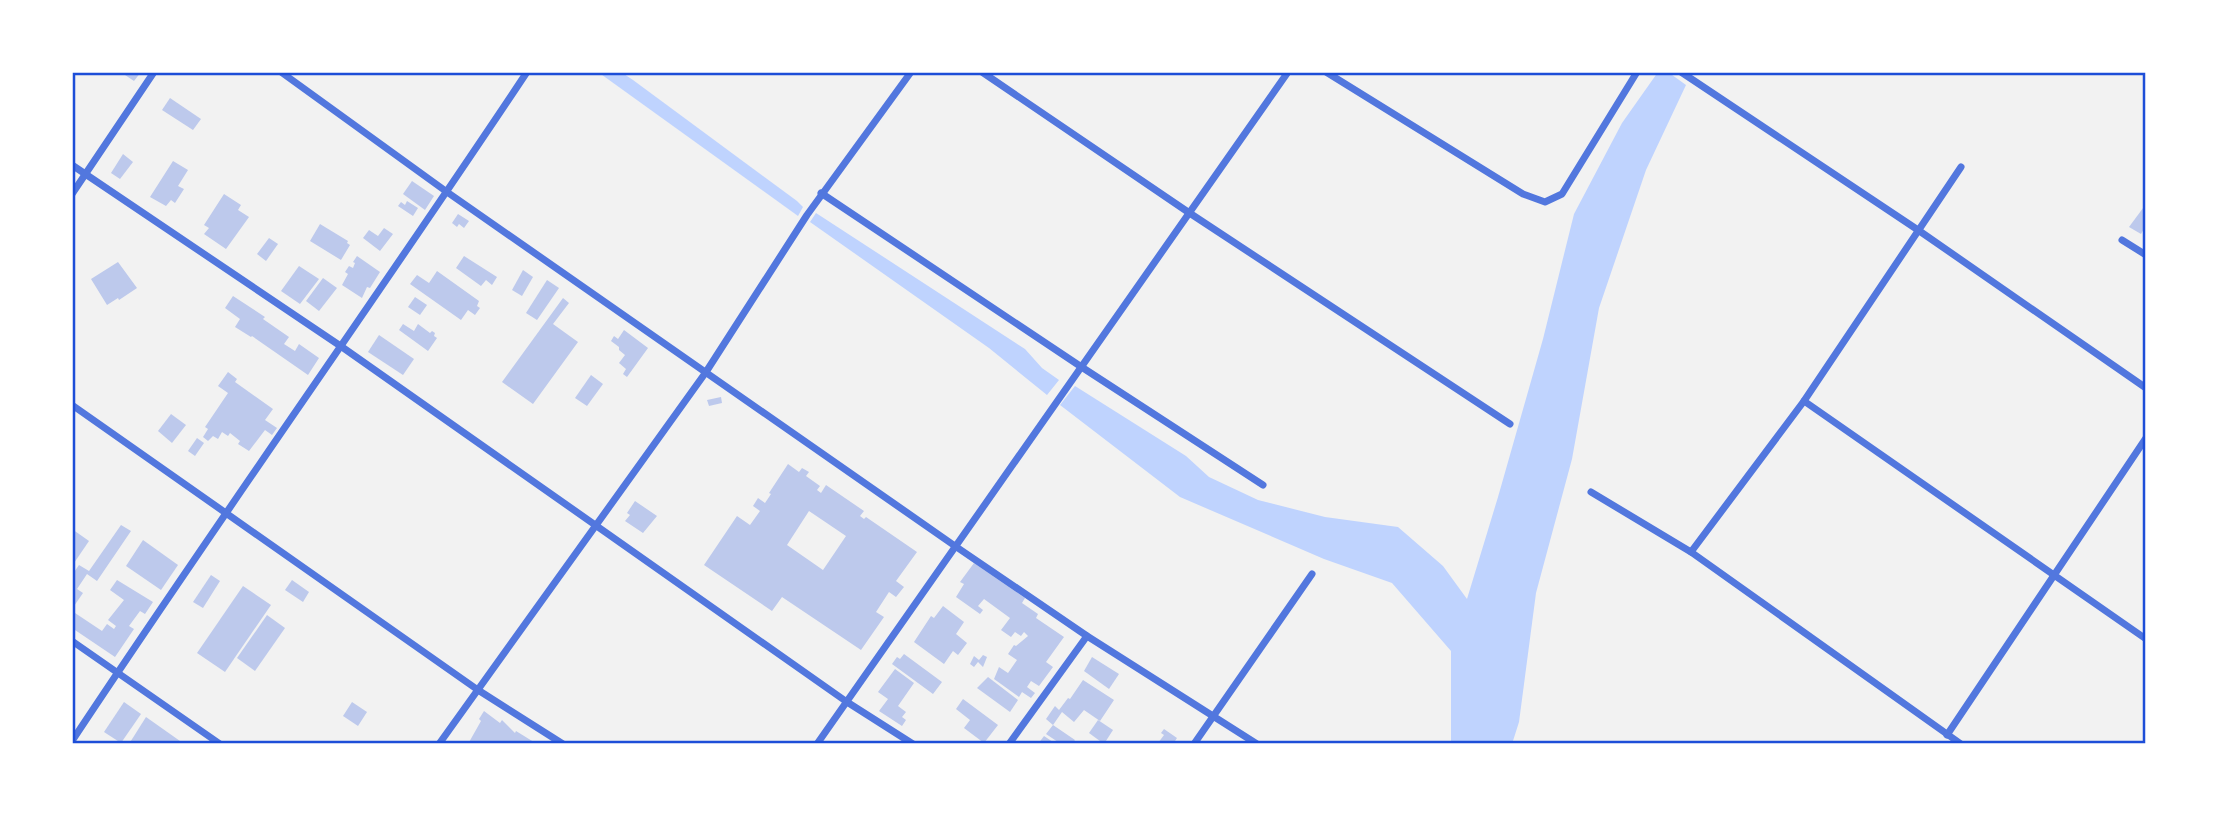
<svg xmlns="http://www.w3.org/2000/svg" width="2218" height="816" font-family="Mulish,sans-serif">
	<rect width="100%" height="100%" fill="#f2f2f2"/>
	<g fill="#bfd3fe">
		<polygon points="598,72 621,72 633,80 797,201 803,207 798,216"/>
		<polygon points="1658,72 1668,72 1686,85 1646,170 1599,308 1572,459 1536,593 1519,722 1512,744 1451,744 1451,651 1392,583 1324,559 1180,497 1060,405 1075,386 1186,456 1209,477 1258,500 1325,517 1398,527 1443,566 1467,599 1498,497 1543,339 1574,214 1622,123"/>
		<polygon points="816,213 1025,349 1042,368 1059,380 1047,395 989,348 810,222"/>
	</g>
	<g fill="#bdc9ec" fill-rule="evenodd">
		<polygon points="128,72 141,72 134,81 125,75"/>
		<polygon points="170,98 201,119 193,130 162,110"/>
		<polygon points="123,154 133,162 120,179 111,173"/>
		<polygon points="173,161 188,170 178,186 184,189 175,203 171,200 166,206 150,197"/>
		<polygon points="412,181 434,196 425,210 403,194"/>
		<polygon points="224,194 241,205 238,210 249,217 226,249 204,234 209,228 204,225"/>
		<polygon points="407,201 418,208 413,216 398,206 401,202 405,205"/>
		<polygon points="2146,204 2146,225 2141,234 2129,227"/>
		<polygon points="458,214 469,221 464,228 459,224 457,227 452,223"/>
		<polygon points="320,224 348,241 347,243 350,245 341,260 310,241"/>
		<polygon points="384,228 393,234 380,251 363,238 369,230 378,236"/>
		<polygon points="269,238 278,244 266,261 257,254"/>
		<polygon points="357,256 380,272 370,288 367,287 362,298 342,285 348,274 345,272 349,266 353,268 355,263 353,262"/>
		<polygon points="464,256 497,277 492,285 486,280 481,286 456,268"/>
		<polygon points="118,262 137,288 119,300 118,298 107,305 91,279"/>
		<polygon points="299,266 319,279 300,304 281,291"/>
		<polygon points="523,270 533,277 522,296 512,290"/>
		<polygon points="437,271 479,301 477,306 480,308 475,315 468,310 461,320 410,284 417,275 429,283"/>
		<polygon points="323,278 337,288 319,311 306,301"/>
		<polygon points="547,280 559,288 537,320 526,313"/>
		<polygon points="233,296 265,317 263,319 289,337 284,344 295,351 299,344 319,358 308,375 252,336 251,337 235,327 240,319 225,308"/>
		<polygon points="415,297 427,305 420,315 408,307"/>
		<polygon points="563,298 569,303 553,324 578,342 533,404 502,382"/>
		<polygon points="403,324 414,331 418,324 430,333 432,331 435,333 434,336 437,338 428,351 399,330"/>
		<polygon points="624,330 648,348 627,377 623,374 626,369 619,363 625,355 619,350 619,347 611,341 614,336 618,339"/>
		<polygon points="379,335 414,359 403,375 368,352"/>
		<polygon points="228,372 237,379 235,382 273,409 265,420 277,428 272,435 265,430 249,451 238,444 240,441 230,433 228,436 222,432 218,439 213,436 208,441 203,437 208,429 205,427 228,393 218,386"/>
		<polygon points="591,375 603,384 587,406 575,398"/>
		<polygon points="721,397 722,403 709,406 707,400"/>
		<polygon points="171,414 186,425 172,443 158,431"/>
		<polygon points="197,438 204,443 195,456 188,451"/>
		<path d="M 788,464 L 799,472 L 802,468 L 809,472 L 806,476 L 820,486 L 817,490 L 821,493 L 826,485 L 864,511 L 860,516 L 864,519 L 866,517 L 917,552 L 896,581 L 904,587 L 896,597 L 889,592 L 876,612 L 884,617 L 861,650 L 782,597 L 772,611 L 704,565 L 737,516 L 750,525 L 760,511 L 753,506 L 758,498 L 765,503 L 771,494 L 769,493 ZM 809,511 L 846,536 L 823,570 L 787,545 Z"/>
		<polygon points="635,501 657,516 643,533 625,521 630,515 627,513"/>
		<polygon points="121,525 131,531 97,581 87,574 77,589 83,593 72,609 72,575 79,565 89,571"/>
		<polygon points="72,529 89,541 72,566"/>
		<polygon points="143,540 178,565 161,590 126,566"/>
		<polygon points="974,563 1025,598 1022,603 1038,614 1036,618 1064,637 1046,662 1053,667 1039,686 1031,681 1027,687 1035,693 1031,698 1022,692 1019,697 994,679 999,667 1008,673 1017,660 1008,654 1014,645 1016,646 1028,636 1024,632 1021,636 1015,632 1011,637 1001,630 1010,618 984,599 978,606 983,610 980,614 956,597 964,584 960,582"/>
		<polygon points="211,575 220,581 203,608 193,602"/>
		<polygon points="117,580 153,602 145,614 140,611 129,626 134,629 115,657 72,628 72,611 102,631 107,624 114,629 116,626 108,620 124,600 110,590"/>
		<polygon points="292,580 309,592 303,602 285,590"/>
		<polygon points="243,586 271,605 225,672 197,653"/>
		<polygon points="943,606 964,622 956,634 967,643 958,655 953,651 944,664 914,642 931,616 934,618"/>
		<polygon points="267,615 285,628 255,671 237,658"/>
		<polygon points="904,654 942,682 933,694 892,664 897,657 900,659"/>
		<polygon points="983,655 987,657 983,667 978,662 974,667 970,664 974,656 979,660"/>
		<polygon points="1092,657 1119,674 1109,689 1084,671"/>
		<polygon points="895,669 914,683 898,706 906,712 902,717 906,720 902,726 879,711 888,699 878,692"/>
		<polygon points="988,677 1018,700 1010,712 977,688"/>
		<polygon points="1083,680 1114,700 1100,721 1084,710 1074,722 1062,712 1053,725 1075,740 1072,744 1061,744 1046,734 1053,725 1046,719 1055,706 1059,710 1068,698 1070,699"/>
		<polygon points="963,699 998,725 984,743 964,728 970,720 956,709"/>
		<polygon points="124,702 141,714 121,743 104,732"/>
		<polygon points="352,702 367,712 358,726 343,716"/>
		<polygon points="484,711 500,723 502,720 515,733 516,731 537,744 468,744 481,721 479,719"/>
		<polygon points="146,717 180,741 178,744 129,744"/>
		<polygon points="1098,720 1113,730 1104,744 1089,733"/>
		<polygon points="1164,729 1177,738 1173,744 1158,743 1164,735 1161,733"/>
		<polygon points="1044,736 1056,744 1033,744 1035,741 1038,744"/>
	</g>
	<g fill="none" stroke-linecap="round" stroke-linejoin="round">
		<g stroke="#5277de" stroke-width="7">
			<polyline points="281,72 447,192 955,546 1087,636 1257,744"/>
			<polyline points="982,72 1188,212 1510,424"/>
			<polyline points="1326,72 1523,194 1545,202 1562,194 1637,72"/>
			<polyline points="1681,72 1918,230 2146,388"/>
			<polyline points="72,165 342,347 847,702 913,744"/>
			<polyline points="821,193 1080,366 1263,485"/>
			<polyline points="72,194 154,72"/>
			<polyline points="2122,240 2146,255"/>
			<polyline points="1804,401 2146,639"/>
			<polyline points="72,405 478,690 563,744"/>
			<polyline points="1591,492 1691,552 1961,744"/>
			<polyline points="1691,552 1804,401 1961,167"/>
			<polyline points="72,641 220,744"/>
			<polyline points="1947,735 2146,438"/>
			<path d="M 72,741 C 221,516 378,296 527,72"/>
			<polyline points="439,744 706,372 807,215 911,72"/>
			<polyline points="817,744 1288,72"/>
			<polyline points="1009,744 1087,636"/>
			<polyline points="1194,744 1312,574"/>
		</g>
	</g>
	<rect width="2218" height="816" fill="none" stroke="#ffffff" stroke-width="147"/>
	<rect x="74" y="74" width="2070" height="668" fill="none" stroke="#1d4ed8" stroke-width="2.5"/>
</svg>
